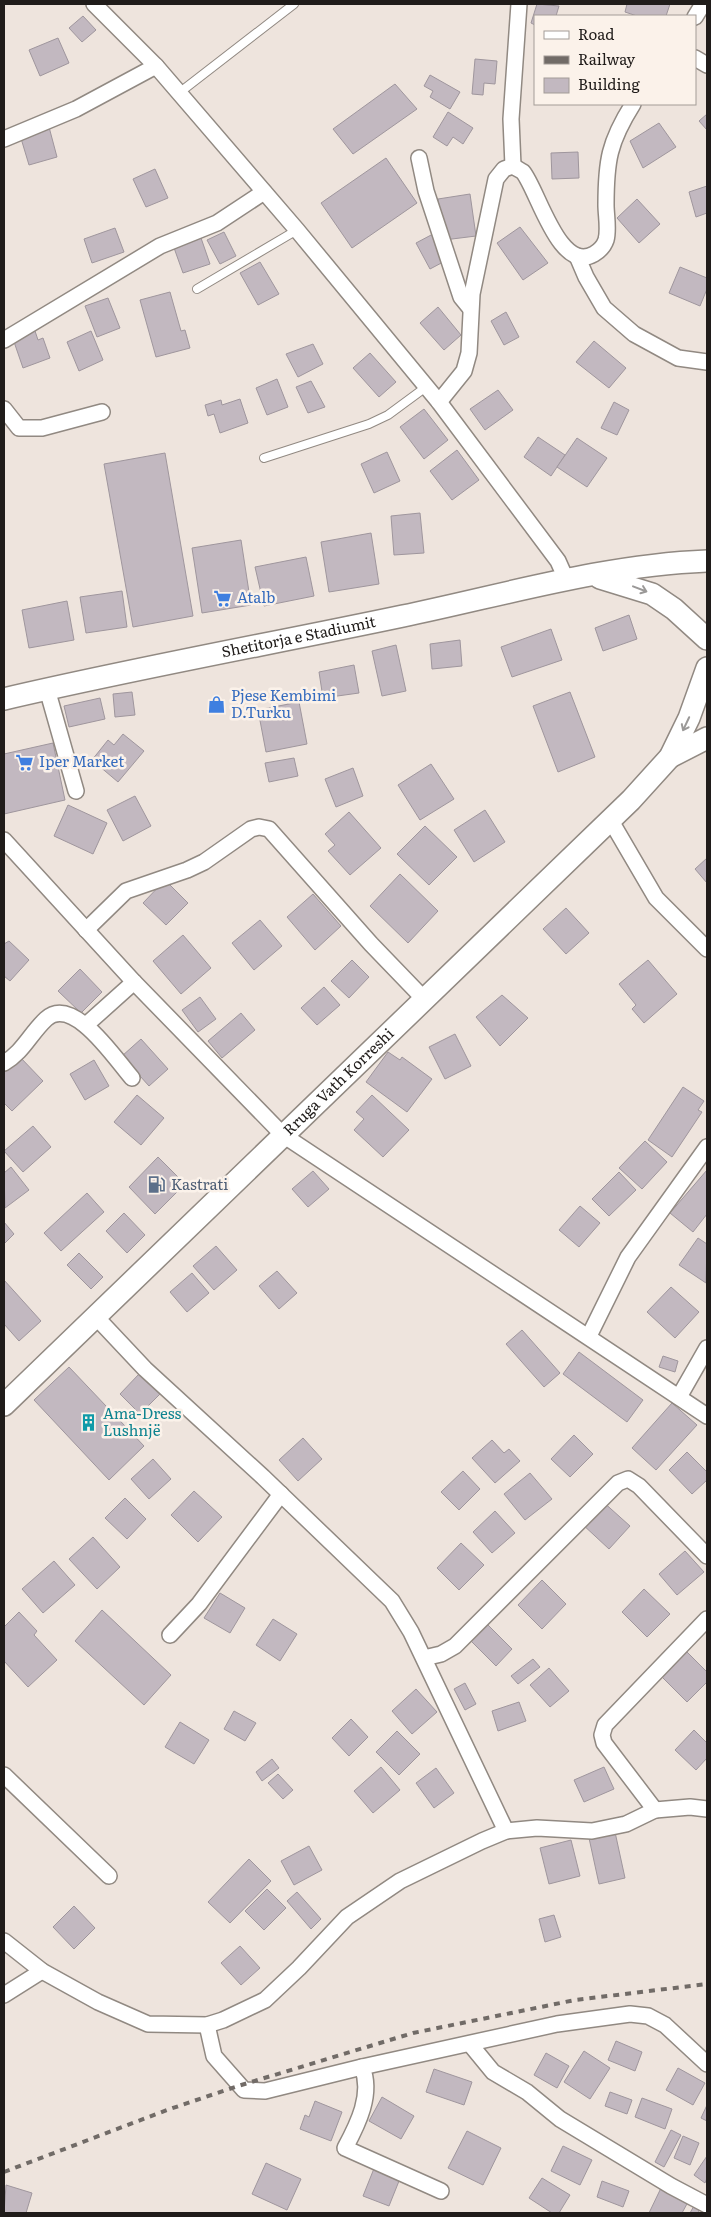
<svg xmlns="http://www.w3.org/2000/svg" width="711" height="2217" font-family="Literata,serif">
	<rect width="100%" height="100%" fill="#eee4dd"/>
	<g fill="#c2b8c0" stroke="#9f969d">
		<polygon points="537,4 559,6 556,16 535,16 535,25 531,23"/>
		<polygon points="627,4 670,4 666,16 637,16 625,12"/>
		<polygon points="83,16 96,30 82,42 69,28"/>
		<polygon points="58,38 69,63 40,76 29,50"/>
		<polygon points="475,59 497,61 495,84 484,83 483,95 472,94"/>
		<polygon points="430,75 460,92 450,109 430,97 433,91 424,86"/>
		<polygon points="395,84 417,109 353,154 333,129"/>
		<polygon points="448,112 473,128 463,144 453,137 447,146 433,137"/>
		<polygon points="707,114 707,130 699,121"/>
		<polygon points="659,123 676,147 643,168 630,141"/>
		<polygon points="49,127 57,157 29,165 20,135"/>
		<polygon points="578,152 579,178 552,179 551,153"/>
		<polygon points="386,158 417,203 352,248 321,203"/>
		<polygon points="155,169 168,198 146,207 133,179"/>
		<polygon points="707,186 707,213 696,217 689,192"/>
		<polygon points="470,194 476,236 444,240 438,199"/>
		<polygon points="637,199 660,224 639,243 617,218"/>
		<polygon points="520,227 548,263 523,280 497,243"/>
		<polygon points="115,228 124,252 92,263 84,239"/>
		<polygon points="224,232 236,256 220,264 207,240"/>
		<polygon points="433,234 447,260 430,269 416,243"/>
		<polygon points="200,235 210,264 183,273 173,245"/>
		<polygon points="260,262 279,294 258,305 240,273"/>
		<polygon points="680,267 707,278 707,289 700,306 669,293"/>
		<polygon points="170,292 181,331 185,330 190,348 156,357 140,300"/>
		<polygon points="108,298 120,328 97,337 85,306"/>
		<polygon points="438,307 461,335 444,350 420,323"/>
		<polygon points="506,312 519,337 504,345 491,321"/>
		<polygon points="34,328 38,340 43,338 50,358 23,368 12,336"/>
		<polygon points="91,331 103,360 79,371 67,342"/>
		<polygon points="594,341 626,368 609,388 576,362"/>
		<polygon points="313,344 323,364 298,377 286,354"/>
		<polygon points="370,353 396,382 379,397 353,368"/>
		<polygon points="277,379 288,407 267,415 256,388"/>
		<polygon points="311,381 325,407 308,413 296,387"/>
		<polygon points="498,390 513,410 485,430 470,409"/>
		<polygon points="240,399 248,423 220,433 214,414 208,416 205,405 221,400 222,405"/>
		<polygon points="614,402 629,410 617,435 601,428"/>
		<polygon points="424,409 448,440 424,459 400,427"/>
		<polygon points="538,437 565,455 551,476 524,457"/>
		<polygon points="577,438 607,458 587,487 557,467"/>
		<polygon points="457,450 479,480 452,500 430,471"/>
		<polygon points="387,452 400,481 374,493 361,464"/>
		<polygon points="165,453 193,616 133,627 104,464"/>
		<polygon points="420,513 424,553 394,555 391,516"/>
		<polygon points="371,533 379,584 329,592 321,542"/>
		<polygon points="241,540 251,605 202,613 192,548"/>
		<polygon points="306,557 314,596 264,606 255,567"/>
		<polygon points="122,591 127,627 86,633 80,597"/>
		<polygon points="67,601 74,640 29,648 22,610"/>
		<polygon points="629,615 637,639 603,651 595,628"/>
		<polygon points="551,629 562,660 512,677 501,647"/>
		<polygon points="460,640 462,666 432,669 430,644"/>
		<polygon points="396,645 406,691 382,696 372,651"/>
		<polygon points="354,665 359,693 323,698 319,672"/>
		<polygon points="132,692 135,715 115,717 113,694"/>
		<polygon points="570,692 595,757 558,772 533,706"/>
		<polygon points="100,698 105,719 69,727 64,706"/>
		<polygon points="299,702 307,744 266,752 258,710"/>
		<polygon points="123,734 144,751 118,782 92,760 108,740 114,745"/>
		<polygon points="53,743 65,800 4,814 4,754"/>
		<polygon points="294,758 298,776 269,782 265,763"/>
		<polygon points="431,764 454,799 420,820 398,785"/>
		<polygon points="353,768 363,796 336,807 325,779"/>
		<polygon points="135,796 151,826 123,841 107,810"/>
		<polygon points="68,805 107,823 93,854 54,836"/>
		<polygon points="485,810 505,842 474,862 454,830"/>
		<polygon points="349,812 381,848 350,875 328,851 335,845 325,834"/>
		<polygon points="425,826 457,857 429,885 397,854"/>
		<polygon points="707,858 707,883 695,869"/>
		<polygon points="400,874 438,911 408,943 370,906"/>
		<polygon points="165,880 188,903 166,925 143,903"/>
		<polygon points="313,894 341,926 315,950 287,917"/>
		<polygon points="566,908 589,933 566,954 543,929"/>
		<polygon points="260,920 282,946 254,970 232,943"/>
		<polygon points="183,935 211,968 181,994 153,961"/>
		<polygon points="9,941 29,960 10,981 4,976 4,944"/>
		<polygon points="352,960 369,977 349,998 331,981"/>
		<polygon points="648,960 677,994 644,1023 632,1009 636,1005 619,984"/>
		<polygon points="80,969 102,992 81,1013 58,991"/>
		<polygon points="324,987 340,1005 317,1025 301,1008"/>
		<polygon points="502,995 528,1018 500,1046 476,1017"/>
		<polygon points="200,997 216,1019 198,1032 182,1010"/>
		<polygon points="241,1013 255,1030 222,1058 208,1041"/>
		<polygon points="455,1034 471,1066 445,1079 429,1047"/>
		<polygon points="141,1039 168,1069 149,1086 122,1056"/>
		<polygon points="388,1052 400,1060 402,1057 432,1079 407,1112 366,1082"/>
		<polygon points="19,1056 43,1081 12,1111 4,1103 4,1071"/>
		<polygon points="94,1060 109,1086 85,1100 70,1074"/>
		<polygon points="683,1087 704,1101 698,1110 702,1112 672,1157 648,1140"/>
		<polygon points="137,1095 164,1118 141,1145 114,1122"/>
		<polygon points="372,1095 409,1130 383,1157 354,1130 364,1119 356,1112"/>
		<polygon points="33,1126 51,1147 23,1172 4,1151"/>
		<polygon points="645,1141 667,1162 642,1189 619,1168"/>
		<polygon points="158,1157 185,1184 155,1214 129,1187"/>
		<polygon points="11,1167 29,1190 5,1208 4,1173"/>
		<polygon points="707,1170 707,1214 693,1232 670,1213"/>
		<polygon points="313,1171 329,1189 308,1207 292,1189"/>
		<polygon points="619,1172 636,1190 609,1216 592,1199"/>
		<polygon points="87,1193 104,1212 61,1251 44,1233"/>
		<polygon points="580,1206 600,1223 579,1247 559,1230"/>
		<polygon points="124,1213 145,1235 127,1253 106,1231"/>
		<polygon points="4,1222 14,1234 4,1244"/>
		<polygon points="698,1238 707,1244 706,1283 679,1265"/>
		<polygon points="216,1246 237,1270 214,1290 193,1266"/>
		<polygon points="79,1253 103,1277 91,1289 67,1265"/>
		<polygon points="277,1271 297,1293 279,1309 259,1286"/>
		<polygon points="192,1273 209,1293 187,1312 170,1292"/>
		<polygon points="4,1280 41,1321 19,1341 4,1324"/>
		<polygon points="671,1287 699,1312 675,1338 647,1312"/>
		<polygon points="522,1330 560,1373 544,1387 506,1344"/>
		<polygon points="579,1352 643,1400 627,1422 563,1374"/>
		<polygon points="663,1356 678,1361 675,1372 659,1367"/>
		<polygon points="69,1367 144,1446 109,1480 34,1400"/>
		<polygon points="139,1374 160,1394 140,1414 120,1394"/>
		<polygon points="672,1403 697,1425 656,1470 632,1448"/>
		<polygon points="574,1435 593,1454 570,1477 551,1459"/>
		<polygon points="303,1438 322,1459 298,1481 279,1460"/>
		<polygon points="492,1440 504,1453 509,1449 520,1461 495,1483 472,1458"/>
		<polygon points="687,1452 707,1472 707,1480 692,1494 669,1470"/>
		<polygon points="153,1459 171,1479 149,1499 131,1479"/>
		<polygon points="463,1471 480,1489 459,1510 441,1492"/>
		<polygon points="530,1473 552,1499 525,1520 504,1494"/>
		<polygon points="194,1491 222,1517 198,1542 171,1515"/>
		<polygon points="125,1498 146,1519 127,1539 105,1518"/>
		<polygon points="601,1500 630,1526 609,1549 581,1523"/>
		<polygon points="495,1511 515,1533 492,1553 473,1532"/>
		<polygon points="93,1537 120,1567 97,1589 69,1559"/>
		<polygon points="461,1543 484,1565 459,1590 437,1568"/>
		<polygon points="685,1551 704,1572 677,1595 659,1574"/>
		<polygon points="54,1561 75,1585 43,1613 22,1589"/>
		<polygon points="542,1580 566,1604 542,1629 518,1605"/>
		<polygon points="644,1589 670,1614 647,1637 622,1612"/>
		<polygon points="220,1593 245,1608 230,1633 204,1618"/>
		<polygon points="102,1610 171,1675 144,1705 75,1641"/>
		<polygon points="19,1612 37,1631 34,1635 57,1660 28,1687 4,1661 4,1627"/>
		<polygon points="273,1619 297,1634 280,1661 256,1645"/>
		<polygon points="488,1625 512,1649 496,1666 471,1641"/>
		<polygon points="687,1652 707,1672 707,1682 687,1702 662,1677"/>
		<polygon points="533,1659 540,1667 518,1684 511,1676"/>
		<polygon points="549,1668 569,1691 550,1707 530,1685"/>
		<polygon points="465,1683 476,1704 465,1710 454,1689"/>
		<polygon points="416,1689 437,1712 412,1734 392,1711"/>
		<polygon points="519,1702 526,1721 498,1731 492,1711"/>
		<polygon points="234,1711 256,1723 245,1741 224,1729"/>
		<polygon points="351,1719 368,1737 349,1756 332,1738"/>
		<polygon points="180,1722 209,1740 194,1764 165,1747"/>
		<polygon points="694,1730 707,1743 707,1758 696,1770 675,1750"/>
		<polygon points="397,1731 420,1754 399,1775 376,1752"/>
		<polygon points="272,1759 279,1768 262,1781 256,1772"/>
		<polygon points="381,1767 400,1790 373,1813 354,1791"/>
		<polygon points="604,1767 614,1789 584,1802 574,1780"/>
		<polygon points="436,1768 454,1793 434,1808 416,1783"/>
		<polygon points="278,1774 293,1790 283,1799 268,1783"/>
		<polygon points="615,1832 625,1878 599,1884 589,1838"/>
		<polygon points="571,1840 580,1876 549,1884 540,1848"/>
		<polygon points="309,1846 322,1870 294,1885 281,1861"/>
		<polygon points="249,1859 271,1881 230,1923 208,1902"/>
		<polygon points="267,1889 286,1908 264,1930 245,1911"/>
		<polygon points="297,1892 321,1919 311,1929 287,1901"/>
		<polygon points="74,1906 95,1928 74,1949 53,1927"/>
		<polygon points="554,1915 561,1937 545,1942 539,1919"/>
		<polygon points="240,1946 260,1968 241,1985 221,1963"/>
		<polygon points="616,2041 642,2052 635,2071 608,2060"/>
		<polygon points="584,2051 610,2068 590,2099 564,2082"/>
		<polygon points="546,2053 569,2066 557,2088 534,2075"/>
		<polygon points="678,2068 705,2083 693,2105 666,2090"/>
		<polygon points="434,2069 472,2082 464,2105 426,2092"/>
		<polygon points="610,2092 632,2100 627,2114 605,2106"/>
		<polygon points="382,2097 414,2116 401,2139 369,2121"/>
		<polygon points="642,2098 672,2109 665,2129 635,2117"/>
		<polygon points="315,2101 342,2112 331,2141 300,2129 305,2115 309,2117"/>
		<polygon points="707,2105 707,2121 701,2118"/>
		<polygon points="671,2130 681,2135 664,2167 655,2162"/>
		<polygon points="467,2131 501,2148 483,2185 448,2168"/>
		<polygon points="683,2136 699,2143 690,2165 674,2158"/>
		<polygon points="563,2146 592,2160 580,2185 551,2171"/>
		<polygon points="707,2156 707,2178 705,2183 694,2175"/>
		<polygon points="266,2163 301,2179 287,2210 252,2194"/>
		<polygon points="375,2166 401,2176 389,2206 363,2196"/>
		<polygon points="542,2178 570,2195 559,2213 552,2213 529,2198"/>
		<polygon points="602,2181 629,2191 623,2207 597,2197"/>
		<polygon points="6,2185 32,2193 26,2213 4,2213"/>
		<polygon points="661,2188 688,2202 682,2213 649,2213"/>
		<polygon points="695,2204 701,2207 698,2213 690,2213"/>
	</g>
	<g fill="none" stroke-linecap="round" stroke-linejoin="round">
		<defs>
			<g id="lane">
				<polyline points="179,93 294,4"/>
				<polyline points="197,289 297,230"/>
				<polyline points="264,458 369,424 388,415 426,387"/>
			</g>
			<g id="street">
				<polyline points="94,4 156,66 297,230 439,402 558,561 566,579"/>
				<polyline points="695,17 703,4"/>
				<polyline points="695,58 707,65"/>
				<polyline points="4,139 76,109 156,66"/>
				<polyline points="419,158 426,191 461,297 470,308"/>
				<polyline points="513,166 511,119 519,4"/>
				<polyline points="577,256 586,277 604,308 634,334 678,358 707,362"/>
				<polyline points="4,340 160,246 217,223 264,192"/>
				<path d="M 439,402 L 464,371 L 469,353 L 472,294 L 496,179 L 504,169 L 513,166 C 516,168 520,170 523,172 C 538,190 559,274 594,254 C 599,251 604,246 606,240 C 609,230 606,215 606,205 C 606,161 609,142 633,104"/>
				<polyline points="4,409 19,428 42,428 102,412"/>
				<polyline points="47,689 76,791"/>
				<polyline points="611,821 656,898 707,949"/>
				<polyline points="4,840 134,982 283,1135 707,1416"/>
				<polyline points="86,930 126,891 187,870 204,862 251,829 259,827 269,829 371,944 425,1000"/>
				<polyline points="86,1025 134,982"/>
				<path d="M 4,1063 C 23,1052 30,1034 46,1019 C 73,994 116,1060 132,1078"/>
				<polyline points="97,1318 145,1369 263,1477 392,1601 411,1632 506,1831"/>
				<polyline points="589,1336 628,1257 707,1147"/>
				<polyline points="679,1397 707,1348"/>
				<polyline points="170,1635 199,1604 281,1494"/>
				<polyline points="424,1658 441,1654 455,1646 618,1483 628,1479 639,1486 707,1556"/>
				<polyline points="4,1775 109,1876"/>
				<polyline points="655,1810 604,1743 602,1735 605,1725 707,1619"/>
				<polyline points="4,1941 42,1971 98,2002 148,2024 207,2025 223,2020 265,2000 299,1968 347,1917 400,1881 482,1841 506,1831 537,1828 592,1831 626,1824 655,1810 690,1807 707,1809"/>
				<polyline points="4,1995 42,1971"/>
				<polyline points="207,2025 214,2056 244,2090 265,2091 362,2067 557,2024 630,2014 648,2016 665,2025 707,2064"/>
				<polyline points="470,2044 493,2072 527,2092 560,2119 671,2186 707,2205"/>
				<path d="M 362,2067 C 373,2094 358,2124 345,2148 L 441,2191"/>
			</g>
			<g id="secondary">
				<polyline points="600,578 652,594 674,609 707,639"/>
				<path id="s1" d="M 4,699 C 136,668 270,644 403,616 C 504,595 604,565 707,561"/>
				<polyline points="670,757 707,738"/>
				<path id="s2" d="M 4,1405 L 631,800 L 670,757 L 689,718 L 707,668"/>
			</g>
		</defs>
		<use href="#lane" stroke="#918982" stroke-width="10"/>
		<use href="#street" stroke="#918982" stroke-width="18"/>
		<use href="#secondary" stroke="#918982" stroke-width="24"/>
		<use href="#lane" stroke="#fff" stroke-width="8"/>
		<use href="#street" stroke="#fff" stroke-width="15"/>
		<use href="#secondary" stroke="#fff" stroke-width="21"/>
		<polyline stroke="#716b67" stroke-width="4" stroke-dasharray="6 6" stroke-linecap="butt" points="4,2172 167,2110 238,2086 413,2033 575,2000 707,1984"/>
	</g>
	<defs><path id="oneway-shaft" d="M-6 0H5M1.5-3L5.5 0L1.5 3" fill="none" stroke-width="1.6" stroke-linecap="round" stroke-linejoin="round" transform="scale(1.25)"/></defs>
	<g stroke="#9b9998">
		<use href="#oneway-shaft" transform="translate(640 589) rotate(21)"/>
		<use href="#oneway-shaft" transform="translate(686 724) rotate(115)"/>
	</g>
	<defs>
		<symbol id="supermarket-bare" viewBox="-9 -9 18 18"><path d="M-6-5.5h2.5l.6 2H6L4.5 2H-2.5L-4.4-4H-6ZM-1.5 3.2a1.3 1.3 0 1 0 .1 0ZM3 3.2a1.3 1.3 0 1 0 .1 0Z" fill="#3f7fe0" stroke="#fbf2ea" stroke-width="2.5" paint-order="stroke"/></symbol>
		<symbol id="shop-bare" viewBox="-9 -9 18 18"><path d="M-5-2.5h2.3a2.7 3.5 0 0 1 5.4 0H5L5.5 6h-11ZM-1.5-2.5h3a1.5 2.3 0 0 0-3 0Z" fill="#3f7fe0" stroke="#fbf2ea" stroke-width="2.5" paint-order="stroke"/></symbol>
		<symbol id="fuel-bare" viewBox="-9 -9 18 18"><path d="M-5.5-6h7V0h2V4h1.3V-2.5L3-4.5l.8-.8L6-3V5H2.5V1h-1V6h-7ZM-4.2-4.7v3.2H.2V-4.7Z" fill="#5c6f8a" stroke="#fbf2ea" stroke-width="2.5" paint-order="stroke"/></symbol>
		<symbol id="building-bare" viewBox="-9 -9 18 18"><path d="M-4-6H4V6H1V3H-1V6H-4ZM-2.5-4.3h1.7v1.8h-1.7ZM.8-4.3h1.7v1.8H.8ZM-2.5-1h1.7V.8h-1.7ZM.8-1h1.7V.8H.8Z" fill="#0f9aa8" stroke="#fbf2ea" stroke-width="2.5" paint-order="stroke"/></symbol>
	</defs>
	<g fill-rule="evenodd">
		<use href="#supermarket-bare" x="210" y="586" width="25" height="25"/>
		<use href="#shop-bare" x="204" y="692" width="25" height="25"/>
		<use href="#supermarket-bare" x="12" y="750" width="25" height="25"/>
		<use href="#fuel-bare" x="144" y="1172" width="25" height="25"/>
		<use href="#building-bare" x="76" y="1410" width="25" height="25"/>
	</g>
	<g text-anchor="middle" stroke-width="5" stroke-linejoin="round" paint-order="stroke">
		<g font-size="15" fill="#366cbe" stroke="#fbf2ea" text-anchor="start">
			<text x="237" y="603">Atalb</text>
			<text x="231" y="701">Pjese Kembimi<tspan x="231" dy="17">D.Turku</tspan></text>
			<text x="39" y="767">Iper Market</text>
		</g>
		<g font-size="15" fill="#201c1a" stroke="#fbf2ea">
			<text dy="5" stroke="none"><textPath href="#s1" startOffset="301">Shetitorja e Stadiumit</textPath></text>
			<text dy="5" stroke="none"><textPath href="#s2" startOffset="465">Rruga Vath Korreshi</textPath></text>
		</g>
		<g font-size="15" fill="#4e5e75" stroke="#fbf2ea" text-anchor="start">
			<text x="171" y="1190">Kastrati</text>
		</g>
		<g font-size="15" fill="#0d838f" stroke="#fbf2ea" text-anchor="start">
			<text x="103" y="1419">Ama-Dress<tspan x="103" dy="17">Lushnjë</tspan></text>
		</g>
	</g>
	<rect width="711" height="2217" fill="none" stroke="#201c1a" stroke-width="10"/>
	<rect x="534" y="15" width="162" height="90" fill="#fbf2ea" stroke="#a39c97"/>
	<rect x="544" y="31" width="25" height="8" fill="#ffffff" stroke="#a39c97"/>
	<text x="578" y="40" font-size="15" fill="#201c1a">Road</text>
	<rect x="544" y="56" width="25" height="8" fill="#716b67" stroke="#a39c97"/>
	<text x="578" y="65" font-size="15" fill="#201c1a">Railway</text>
	<rect x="544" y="78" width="25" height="15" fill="#c2b8c0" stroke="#a39c97"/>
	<text x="578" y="90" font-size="15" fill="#201c1a">Building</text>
</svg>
